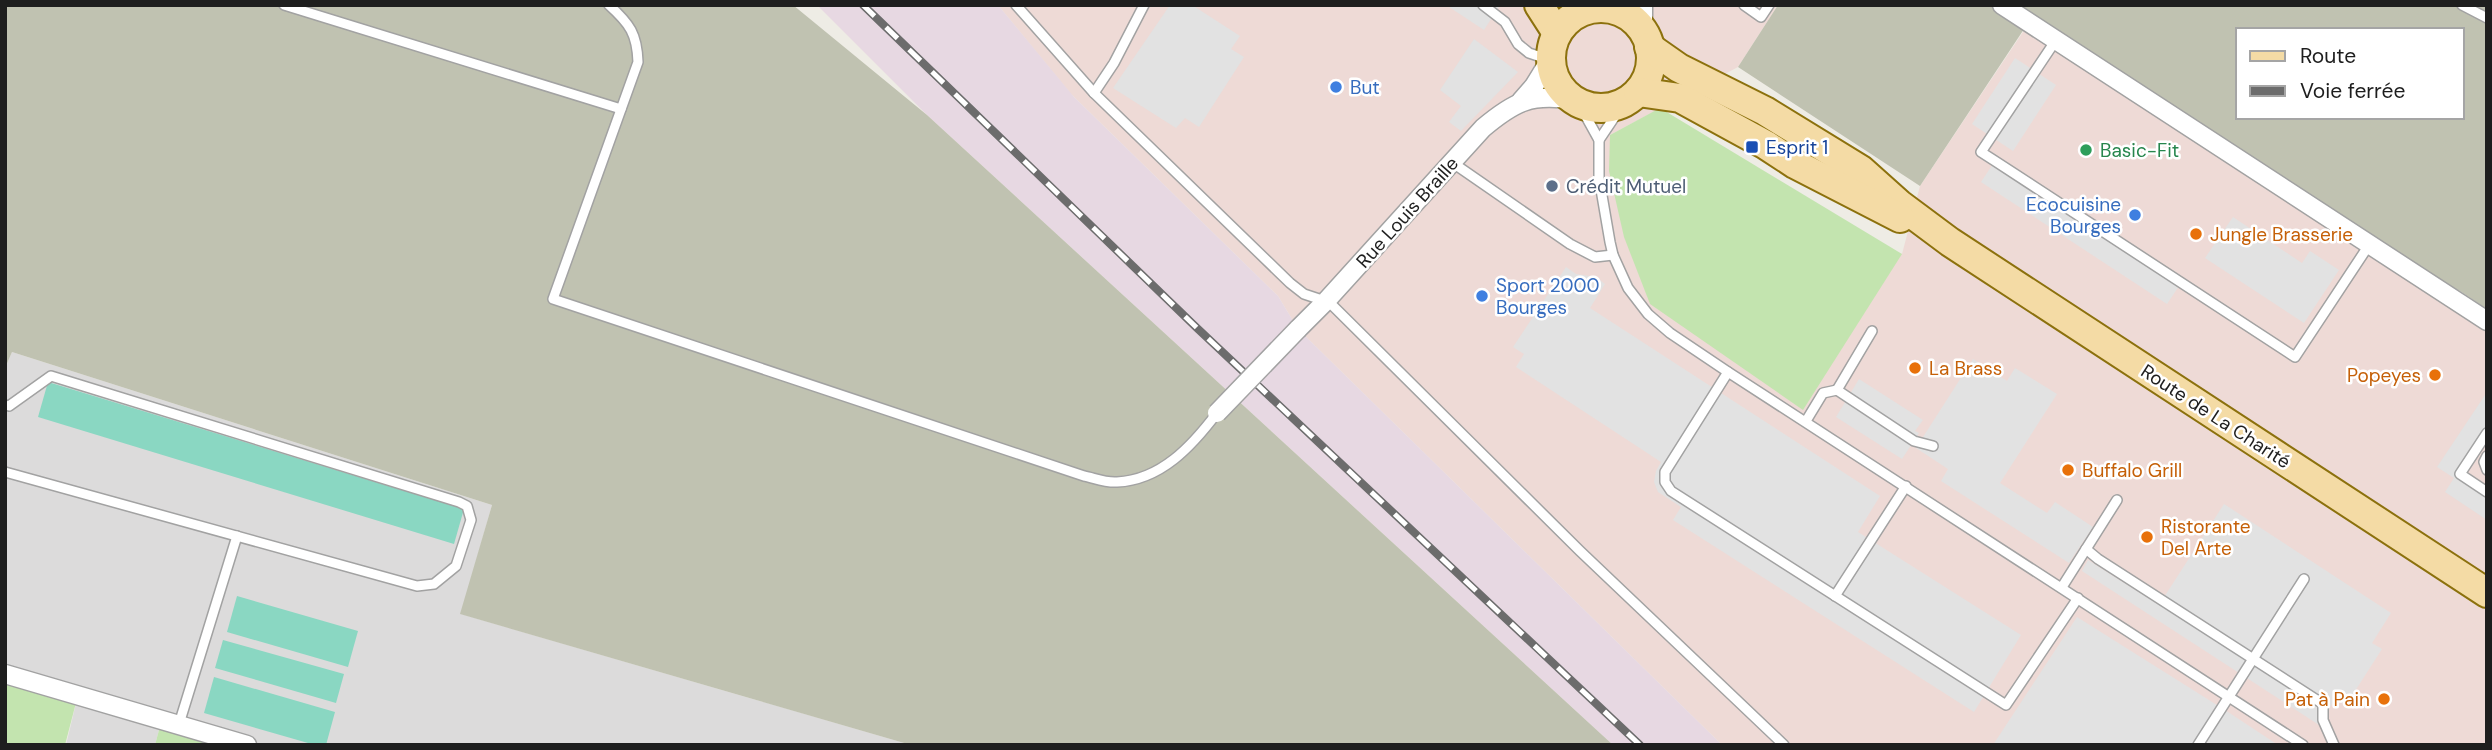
<svg xmlns="http://www.w3.org/2000/svg" width="2492" height="750" font-family="'DM Sans',sans-serif">
	<rect width="100%" height="100%" fill="#eeece5"/>
	<polygon fill="#dcdbdb" points="12,352 492,505 461,614 911,745 247,745 162,719 155,745 66,745 78,695 5,674 5,368"/>
	<polygon fill="#eedad6" points="998,5 1778,5 1738,67 1610,135 1902,254 1920,186 2029,23 2487,309 2487,745 1722,745 1298,329 1278,296 1071,94"/>
	<polygon fill="#e7d8e2" points="817,5 998,5 1074,97 1278,296 1298,329 1722,745 1613,745 927,115"/>
	<g fill="#c0c2b1" fill-rule="evenodd">
		<polygon points="5,5 793,5 927,115 1613,745 911,745 460,614 492,505 12,352 5,368"/>
		<path d="M 1778,5 L 2487,5 L 2487,309 L 2460,291 L 2369,245 L 2028,23 L 1920,186 L 1738,67 ZM 2238,30 L 2462,30 L 2462,117 L 2238,117 Z"/>
	</g>
	<g fill="#c3e4af">
		<polygon points="1660,108 1902,254 1803,410 1650,304 1624,237 1609,171 1610,135"/>
		<polygon points="5,674 78,695 65,745 5,745"/>
		<polygon points="162,719 247,745 155,745"/>
	</g>
	<g fill="#8ad7c2">
		<polygon points="48,382 464,509 454,544 38,417"/>
		<polygon points="237,596 358,631 348,667 227,632"/>
		<polygon points="223,640 344,674 336,703 215,668"/>
		<polygon points="214,677 335,712 326,745 315,745 204,713"/>
	</g>
	<g fill="#e2e2e2">
		<polygon points="1170,5 1192,5 1240,36 1231,49 1244,57 1199,127 1185,118 1176,128 1113,88"/>
		<polygon points="1446,5 1500,5 1484,30"/>
		<polygon points="1474,39 1518,72 1461,131 1449,122 1461,106 1440,90"/>
		<polygon points="2015,58 2056,85 2013,151 1972,124"/>
		<polygon points="1995,161 2181,283 2167,304 1981,182"/>
		<polygon points="2233,217 2302,263 2310,251 2339,270 2304,323 2205,258"/>
		<polygon points="1566,267 1576,274 1596,277 1605,284 1590,308 1880,496 1858,532 2021,635 1974,712 1673,520 1681,507 1658,492 1654,482 1656,471 1661,462 1516,367 1524,354 1513,347"/>
		<polygon points="1973,359 2007,381 2015,368 2057,394 2000,483 2047,513 2055,502 2093,527 2069,563 1941,481 1948,469 1916,448"/>
		<polygon points="1859,379 1923,420 1915,431 1919,433 1902,459 1836,417"/>
		<polygon points="2487,392 2487,433 2460,474 2487,492 2487,520 2445,492 2454,478 2437,467"/>
		<polygon points="2224,504 2391,613 2372,643 2382,649 2346,705 2335,699 2319,725 2082,571 2088,560 2159,605"/>
		<polygon points="2077,617 2228,712 2278,745 1993,745"/>
	</g>
	<g fill="none" stroke-linecap="round" stroke-linejoin="round">
		<defs>
			<g id="lane">
				<polyline points="284,5 621,109"/>
				<path d="M 609,5 C 630,24 637,34 638,62 L 553,299 L 1084,476 C 1094,478 1106,483 1117,482 C 1161,480 1192,446 1217,413"/>
				<polyline points="1016,5 1094,93 1290,283 1304,294 1325,301"/>
				<polyline points="1483,5 1505,22 1518,44 1529,53 1550,60"/>
				<polyline points="1744,5 1761,17 1769,5"/>
				<polyline points="2462,5 2487,18"/>
				<polyline points="2056,40 1981,152 1995,161 2295,357 2369,245"/>
				<polyline points="1094,93 1114,63 1144,5"/>
				<polyline points="1578,102 1599,140 1599,178 1610,242 1613,255 1628,288 1648,314 1670,333 1728,372 2303,745"/>
				<polyline points="1599,140 1624,103"/>
				<polyline points="1453,163 1570,244 1595,257 1613,255"/>
				<polyline points="1327,300 1580,551 1784,745"/>
				<polyline points="1728,372 1665,472 1665,482 1671,491 2006,705 2078,598"/>
				<polyline points="1837,390 1872,331"/>
				<polyline points="5,405 9,406 51,376 459,502 467,506 471,520 456,566 434,584 417,586 5,472"/>
				<polyline points="1806,421 1823,393 1837,390 1914,441 1933,446"/>
				<polyline points="2487,433 2460,474 2487,492"/>
				<polyline points="2487,456 2484,462 2487,470"/>
				<polyline points="2086,549 2098,559 2323,704 2323,720 2334,745"/>
				<polyline points="2062,587 2117,500"/>
				<polyline points="1835,596 1906,486"/>
				<polyline points="179,724 237,536"/>
				<polyline points="2198,745 2304,579"/>
			</g>
			<g id="street">
				<polyline points="2002,5 2487,321"/>
				<polyline points="1617,11 1623,5"/>
				<polyline points="1643,32 1643,5"/>
				<polyline points="1521,101 1534,86 1550,60"/>
				<path d="M 1298,329 L 1327,300 L 1483,128 C 1514,102 1531,93 1573,100"/>
				<polyline points="5,674 247,745"/>
			</g>
			<g id="primary">
				<polyline points="1539,5 1557,33"/>
				<circle cx="1601" cy="58" r="50"/>
				<polyline points="1649,47 1679,68 1765,111 1861,170 1899,204 1950,242 2487,593"/>
				<polyline points="1638,92 1680,98 1766,145 1795,164 1900,218"/>
			</g>
		</defs>
		<use href="#lane" stroke="#a2a2a2" stroke-width="12"/>
		<use href="#street" stroke="#a2a2a2" stroke-width="21"/>
		<use href="#primary" stroke="#8c710d" stroke-width="32"/>
		<use href="#lane" stroke="#fff" stroke-width="9"/>
		<use href="#street" stroke="#fff" stroke-width="18"/>
		<use href="#primary" stroke="#f4dba5" stroke-width="28"/>
		<defs>
			<polyline id="rail" points="863,5 1198,329 1640,745"/>
		</defs>
		<use href="#rail" stroke="#6c6c6c" stroke-width="8"/>
		<use href="#rail" stroke="#fff" stroke-width="5" stroke-dasharray="16" stroke-linecap="butt"/>
		<defs>
			<polyline id="street-bridge" points="1217,413 1298,329"/>
		</defs>
		<use href="#street-bridge" stroke="#a2a2a2" stroke-width="21" stroke-linecap="butt"/>
		<use href="#street-bridge" stroke="#fff" stroke-width="18"/>
	</g>
	<g fill="#3f7fe0" stroke="#fff" stroke-width="2.5">
		<circle cx="1336" cy="87" r="7"/>
		<circle cx="2135" cy="215" r="7"/>
		<circle cx="1482" cy="296" r="7"/>
	</g>
	<rect fill="#1a4fb4" stroke="#fff" stroke-width="2.5" x="1745" y="140" width="14" height="14" rx="3.5"/>
	<circle fill="#2e9e5b" stroke="#fff" stroke-width="2.5" cx="2086" cy="150" r="7"/>
	<circle fill="#5c6f8a" stroke="#fff" stroke-width="2.5" cx="1552" cy="186" r="7"/>
	<g fill="#e8710a" stroke="#fff" stroke-width="2.5">
		<circle cx="2196" cy="234" r="7"/>
		<circle cx="1915" cy="368" r="7"/>
		<circle cx="2435" cy="375" r="7"/>
		<circle cx="2068" cy="470" r="7"/>
		<circle cx="2147" cy="537" r="7"/>
		<circle cx="2384" cy="699" r="7"/>
	</g>
	<g text-anchor="middle" stroke-width="5" stroke-linejoin="round" paint-order="stroke">
		<g font-size="19" fill="#366cbe" stroke="#fff" text-anchor="start">
			<text x="1350" y="94">But</text>
			<text x="2121" y="211" text-anchor="end">Ecocuisine<tspan x="2121" dy="22">Bourges</tspan></text>
			<text x="1496" y="292">Sport 2000<tspan x="1496" dy="22">Bourges</tspan></text>
		</g>
		<g font-size="19" fill="#164399" stroke="#fff" text-anchor="start">
			<text x="1766" y="154">Esprit 1</text>
		</g>
		<g font-size="19" fill="#27864d" stroke="#fff" text-anchor="start">
			<text x="2100" y="157">Basic-Fit</text>
		</g>
		<g font-size="19" fill="#4e5e75" stroke="#fff" text-anchor="start">
			<text x="1566" y="193">Crédit Mutuel</text>
		</g>
		<g font-size="19" fill="#1e1e1e" stroke="#fff">
			<text transform="translate(1407 212) rotate(-48)" y="7">Rue Louis Braille</text>
			<text transform="translate(2216 416) rotate(33)" y="7">Route de La Charité</text>
		</g>
		<g font-size="19" fill="#c56008" stroke="#fff" text-anchor="start">
			<text x="2210" y="241">Jungle Brasserie</text>
			<text x="1929" y="375">La Brass</text>
			<text x="2421" y="382" text-anchor="end">Popeyes</text>
			<text x="2082" y="477">Buffalo Grill</text>
			<text x="2161" y="533">Ristorante<tspan x="2161" dy="22">Del Arte</tspan></text>
			<text x="2370" y="706" text-anchor="end">Pat à Pain</text>
		</g>
	</g>
	<rect width="2492" height="750" fill="none" stroke="#1e1e1e" stroke-width="14"/>
	<rect x="2236" y="28" width="228" height="91" fill="#ffffff" stroke="#a5a5a5" stroke-width="2"/>
	<rect x="2250" y="51" width="35" height="10" fill="#f4dba5" stroke="#a5a5a5" stroke-width="2"/>
	<text x="2300" y="63" font-size="21" fill="#1e1e1e">Route</text>
	<rect x="2250" y="86" width="35" height="10" fill="#6c6c6c" stroke="#a5a5a5" stroke-width="2"/>
	<text x="2300" y="98" font-size="21" fill="#1e1e1e">Voie ferrée</text>
</svg>
